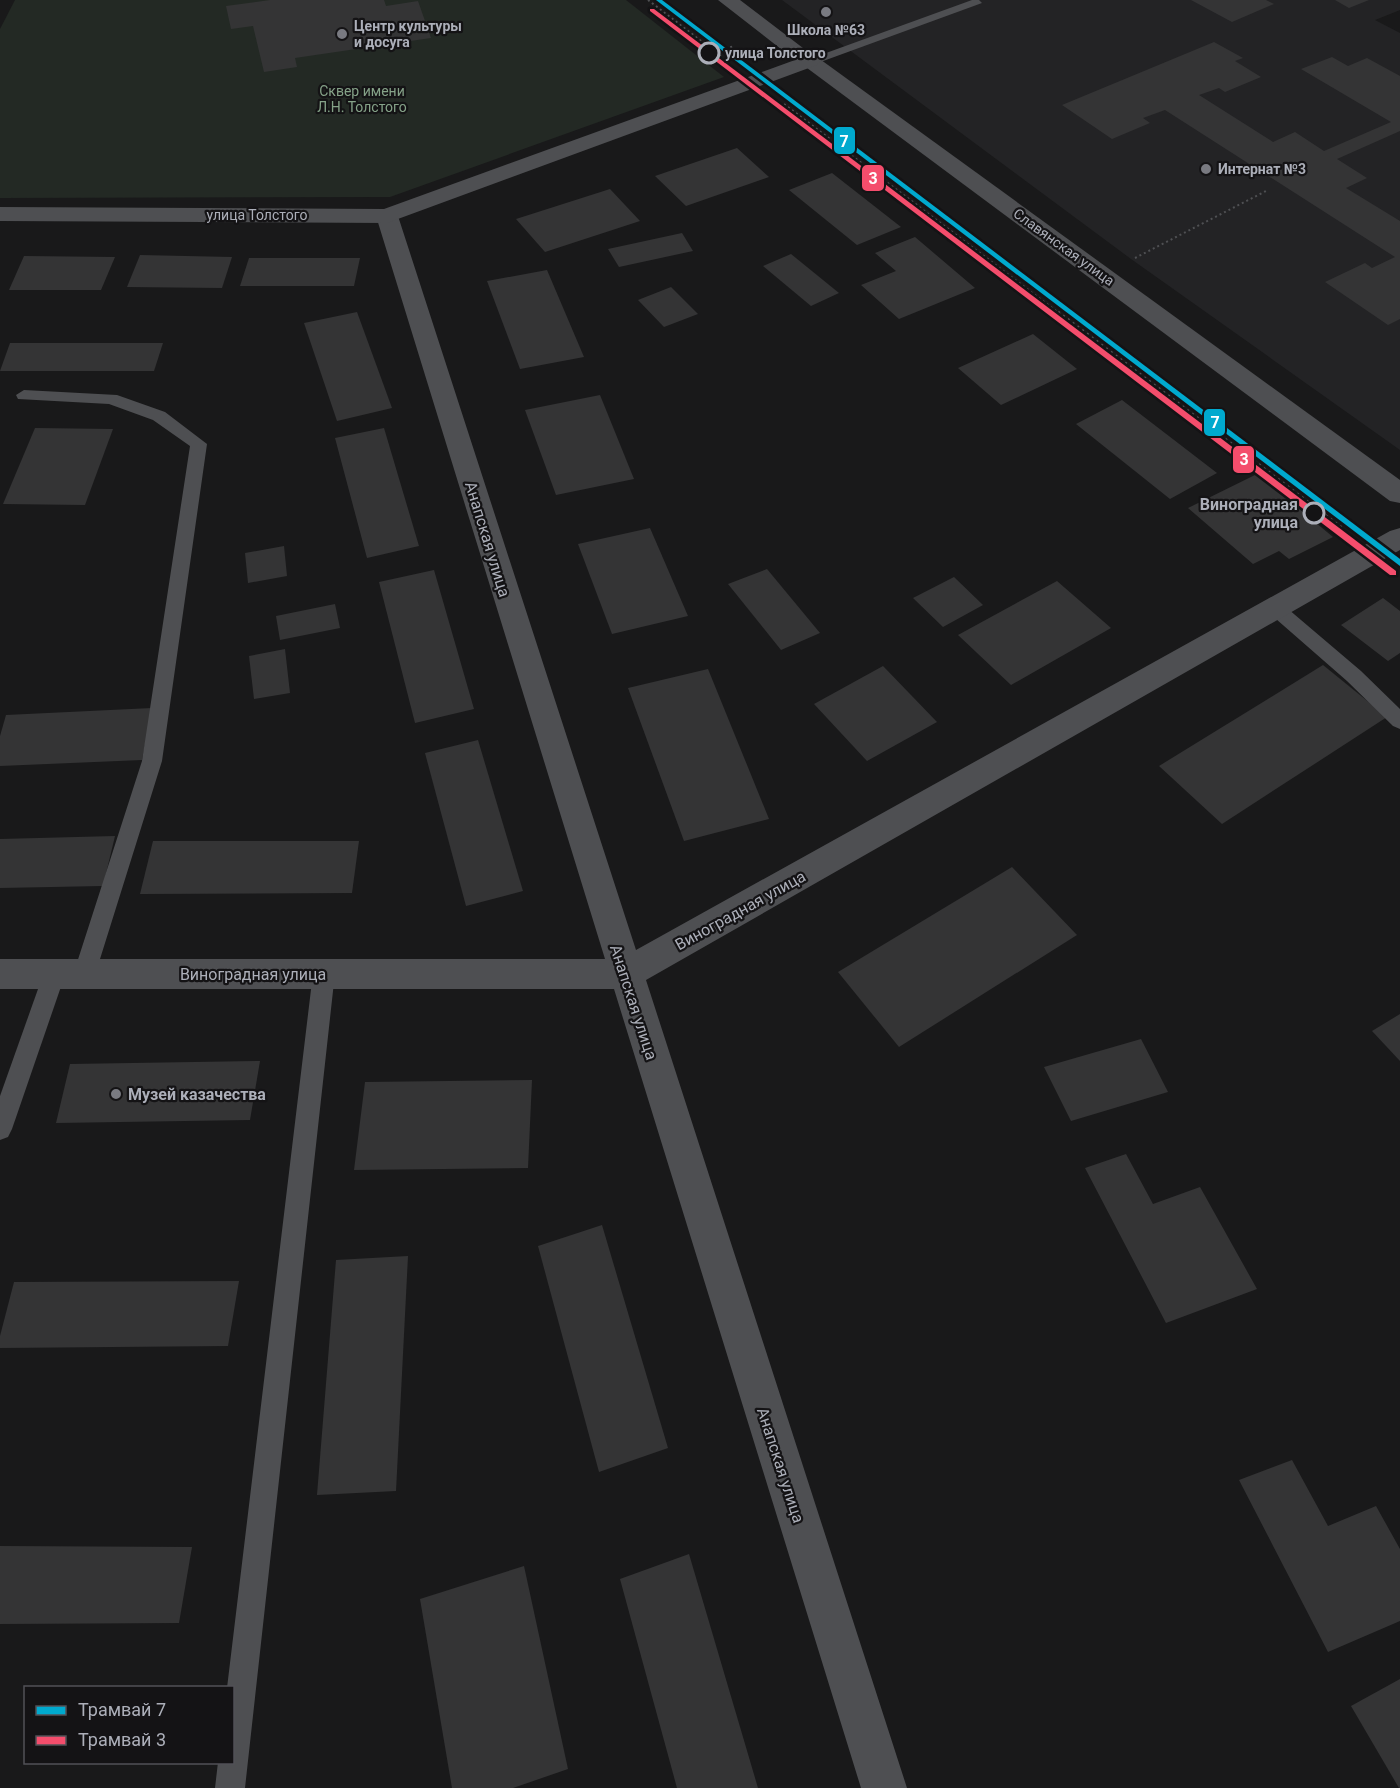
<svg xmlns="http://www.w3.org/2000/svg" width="1400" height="1788" font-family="Roboto,sans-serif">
	<rect width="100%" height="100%" fill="#19191a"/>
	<polygon fill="#232325" points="782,0 1400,0 1400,10 1375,20 1400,33 1400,450 1131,259"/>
	<polygon fill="#232924" points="15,0 626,0 724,77 390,197 0,198 0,29"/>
	<g fill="#343435">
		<polygon points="270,0 384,0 386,6 418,1 431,38 295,58 297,67 264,72 253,26 231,29 226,6"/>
		<polygon points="1191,0 1266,0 1274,4 1232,22"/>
		<polygon points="1335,0 1369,0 1349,8"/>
		<polygon points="1214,42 1243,58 1235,61 1261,77 1225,92 1219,88 1199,95 1273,142 1295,132 1324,151 1391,122 1301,69 1332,57 1348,66 1367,58 1400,76 1400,131 1337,159 1367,178 1346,188 1400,221 1400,319 1388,325 1325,282 1365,263 1372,268 1395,257 1165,110 1143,118 1150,123 1112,139 1062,105"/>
		<polygon points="737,148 769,177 686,206 655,176"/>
		<polygon points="832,173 901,227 857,245 789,190"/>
		<polygon points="610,189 640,221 545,252 516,219"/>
		<polygon points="682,233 693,251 619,267 608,249"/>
		<polygon points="915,237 975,288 899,319 861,285 896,271 875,253"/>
		<polygon points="791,254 839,293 811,306 763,266"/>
		<polygon points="140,255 232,257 222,288 127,287"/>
		<polygon points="24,256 115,257 101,290 9,290"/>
		<polygon points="249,258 360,258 354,286 240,286"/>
		<polygon points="547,270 584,357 520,369 487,281"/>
		<polygon points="671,287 698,314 664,327 638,300"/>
		<polygon points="357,312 392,408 337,421 304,323"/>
		<polygon points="1033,334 1077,369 1001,405 958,368"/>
		<polygon points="10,343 163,343 154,371 0,371"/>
		<polygon points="600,395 634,479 556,495 525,410"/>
		<polygon points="1122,400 1217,473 1170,499 1076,424"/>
		<polygon points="35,428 113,429 85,505 3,504"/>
		<polygon points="384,428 419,546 367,558 335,438"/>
		<polygon points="1257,474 1333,537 1289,559 1279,551 1253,564 1188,508"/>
		<polygon points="650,528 688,616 612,634 578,544"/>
		<polygon points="284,546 287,576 248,583 245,553"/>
		<polygon points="767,569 820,633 781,650 728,584"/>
		<polygon points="434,570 474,709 415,723 379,582"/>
		<polygon points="954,577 983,605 943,627 913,598"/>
		<polygon points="1057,581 1111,628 1011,685 958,635"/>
		<polygon points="1383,598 1400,611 1400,653 1388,661 1341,625"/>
		<polygon points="335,604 340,628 280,640 276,616"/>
		<polygon points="285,649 290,693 254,699 249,656"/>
		<polygon points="1323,665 1387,717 1222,824 1159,766"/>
		<polygon points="883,666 937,722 867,761 814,704"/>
		<polygon points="708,669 769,819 684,841 628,688"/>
		<polygon points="152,708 142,760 0,766 0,736 6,715"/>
		<polygon points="478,740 523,891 466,906 425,753"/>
		<polygon points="115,836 103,886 0,888 0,839"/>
		<polygon points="153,841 359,841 352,893 140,894"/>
		<polygon points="1012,867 1077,935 899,1047 838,972"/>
		<polygon points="1400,1014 1400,1061 1372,1031"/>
		<polygon points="1141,1039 1168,1092 1071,1121 1044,1067"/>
		<polygon points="260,1061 250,1120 56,1123 70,1064"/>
		<polygon points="532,1080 528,1168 354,1170 365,1082"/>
		<polygon points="1126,1154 1153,1204 1200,1187 1257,1289 1166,1323 1085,1168"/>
		<polygon points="602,1225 668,1448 599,1472 538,1246"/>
		<polygon points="408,1256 396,1491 317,1495 336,1260"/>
		<polygon points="239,1281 228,1346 0,1348 0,1336 14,1282"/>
		<polygon points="1292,1460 1328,1526 1376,1506 1400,1549 1400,1621 1328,1652 1239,1480"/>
		<polygon points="0,1546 192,1547 179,1623 0,1624"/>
		<polygon points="689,1554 758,1788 677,1788 620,1579"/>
		<polygon points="524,1566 568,1769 513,1788 452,1788 420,1599"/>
		<polygon points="1400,1679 1400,1788 1399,1788 1351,1706"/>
	</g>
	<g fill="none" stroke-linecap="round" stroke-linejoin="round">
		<g stroke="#4f5053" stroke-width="2" stroke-dasharray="2 3" stroke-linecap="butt">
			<polyline points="648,0 723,58"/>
			<polyline points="716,52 734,46"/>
			<polyline points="784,104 1060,314"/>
			<polyline points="1135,258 1266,191"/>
		</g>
		<polyline stroke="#4f5053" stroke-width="3" stroke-dasharray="2 4" stroke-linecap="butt" points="1058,312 1342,528"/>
		<g fill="#4e4f52" fill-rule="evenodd">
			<polygon points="972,0 979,0 982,3 815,64 810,65 804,61"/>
			<polygon points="24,390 117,395 165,412 207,444 162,761 95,975 92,982 84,985 76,982 73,975 142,761 190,446 153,420 109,404 18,399 16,395"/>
			<polygon points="1275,601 1281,603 1361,671 1400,709 1400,729 1393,726 1347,681 1269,613 1266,608 1269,603"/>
			<polygon points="324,963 332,966 335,973 245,1788 215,1788 218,1762 232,1762 232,1688 227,1688 313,973 316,966"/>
			<polygon points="54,965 62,968 65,975 12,1129 8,1137 0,1140 0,1096 43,975 46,968"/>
		</g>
		<g fill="#4e4f52" fill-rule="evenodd">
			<polygon points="810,55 817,57 1400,480 1400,503 1390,501 803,65 800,61 803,57"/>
			<polygon points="387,209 395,211 398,216 636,950 1390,531 1400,528 1400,550 646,980 907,1788 861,1788 614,989 0,989 0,959 605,959 376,216 379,211"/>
		</g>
		<polygon fill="#4e4f52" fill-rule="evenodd" points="718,0 740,0 820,61 817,65 387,223 0,221 0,207 384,209 795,60"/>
		<defs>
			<polygon id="tram-1" points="656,0 662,0 1400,559 1400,566"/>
			<polygon id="tram-2" points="650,9 654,9 1396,571 1396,575 1390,575 650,11"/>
		</defs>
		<use href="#tram-1" stroke="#141315" stroke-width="5"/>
		<use href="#tram-2" stroke="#141315" stroke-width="5"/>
		<use href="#tram-1" fill="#00a9ce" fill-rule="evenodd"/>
		<use href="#tram-2" fill="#f44d6c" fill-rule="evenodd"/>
	</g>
	<g fill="#797a81" stroke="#141315" stroke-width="2">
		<circle cx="826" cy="12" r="6"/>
		<circle cx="342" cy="34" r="6"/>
		<circle cx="1206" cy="169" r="6"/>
		<circle cx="116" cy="1094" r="6"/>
	</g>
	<g fill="#141315" stroke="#acafb9" stroke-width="3">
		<circle cx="709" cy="53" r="10"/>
		<circle cx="1314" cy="513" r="10"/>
	</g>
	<g text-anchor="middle" stroke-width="4.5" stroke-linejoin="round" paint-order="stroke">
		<g font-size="14" font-weight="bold" fill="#acafb9" stroke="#141315" text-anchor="start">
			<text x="354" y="31">Центр культуры<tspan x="354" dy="16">и досуга</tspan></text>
			<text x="826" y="35" text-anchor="middle">Школа №63</text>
			<text x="1218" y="174">Интернат №3</text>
		</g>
		<g font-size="14" font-weight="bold" fill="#acafb9" stroke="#141315" text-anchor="start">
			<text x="725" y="58">улица Толстого</text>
		</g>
		<g font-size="14" fill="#85a288" stroke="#141315">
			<text x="362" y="96">Сквер имени<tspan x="362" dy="16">Л.Н. Толстого</tspan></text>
		</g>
		<g font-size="14" fill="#acafb9" stroke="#141315">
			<text x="257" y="220">улица Толстого</text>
			<text transform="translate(1064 247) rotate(36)" y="5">Славянская улица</text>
		</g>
		<g font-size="16" font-weight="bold" fill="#acafb9" stroke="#141315" text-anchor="end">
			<text x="1298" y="510">Виноградная<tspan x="1298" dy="18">улица</tspan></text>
		</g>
		<g font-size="16" fill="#acafb9" stroke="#141315">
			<text transform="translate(488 539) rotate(73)" y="6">Анапская улица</text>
			<text transform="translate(740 910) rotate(-29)" y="6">Виноградная улица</text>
			<text x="253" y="980">Виноградная улица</text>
			<text transform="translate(634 1002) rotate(72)" y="6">Анапская улица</text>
			<text transform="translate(781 1465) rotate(72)" y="6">Анапская улица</text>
		</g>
		<g font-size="16" font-weight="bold" fill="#acafb9" stroke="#141315" text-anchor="start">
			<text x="128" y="1100">Музей казачества</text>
		</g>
	</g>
	<g stroke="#141315" stroke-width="2">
		<rect x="833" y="126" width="23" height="29" rx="6" fill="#00a9ce"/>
		<rect x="861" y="164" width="24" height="28" rx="6" fill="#f44d6c"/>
		<rect x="1203" y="408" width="23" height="29" rx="6" fill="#00a9ce"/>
		<rect x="1232" y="445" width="23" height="29" rx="6" fill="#f44d6c"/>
	</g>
	<g font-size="16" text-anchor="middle" font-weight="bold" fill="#fff">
		<text x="844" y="147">7</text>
		<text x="873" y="184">3</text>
		<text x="1215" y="428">7</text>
		<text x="1244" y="465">3</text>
	</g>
	<rect x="24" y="1686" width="210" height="78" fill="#141315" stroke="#515157" stroke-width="1.5"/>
	<rect x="36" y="1706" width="30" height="9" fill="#00a9ce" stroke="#515157" stroke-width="1.5"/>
	<text x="78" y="1716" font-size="18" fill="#acafb9">Трамвай 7</text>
	<rect x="36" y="1736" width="30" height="9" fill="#f44d6c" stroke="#515157" stroke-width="1.5"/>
	<text x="78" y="1746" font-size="18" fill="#acafb9">Трамвай 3</text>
</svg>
